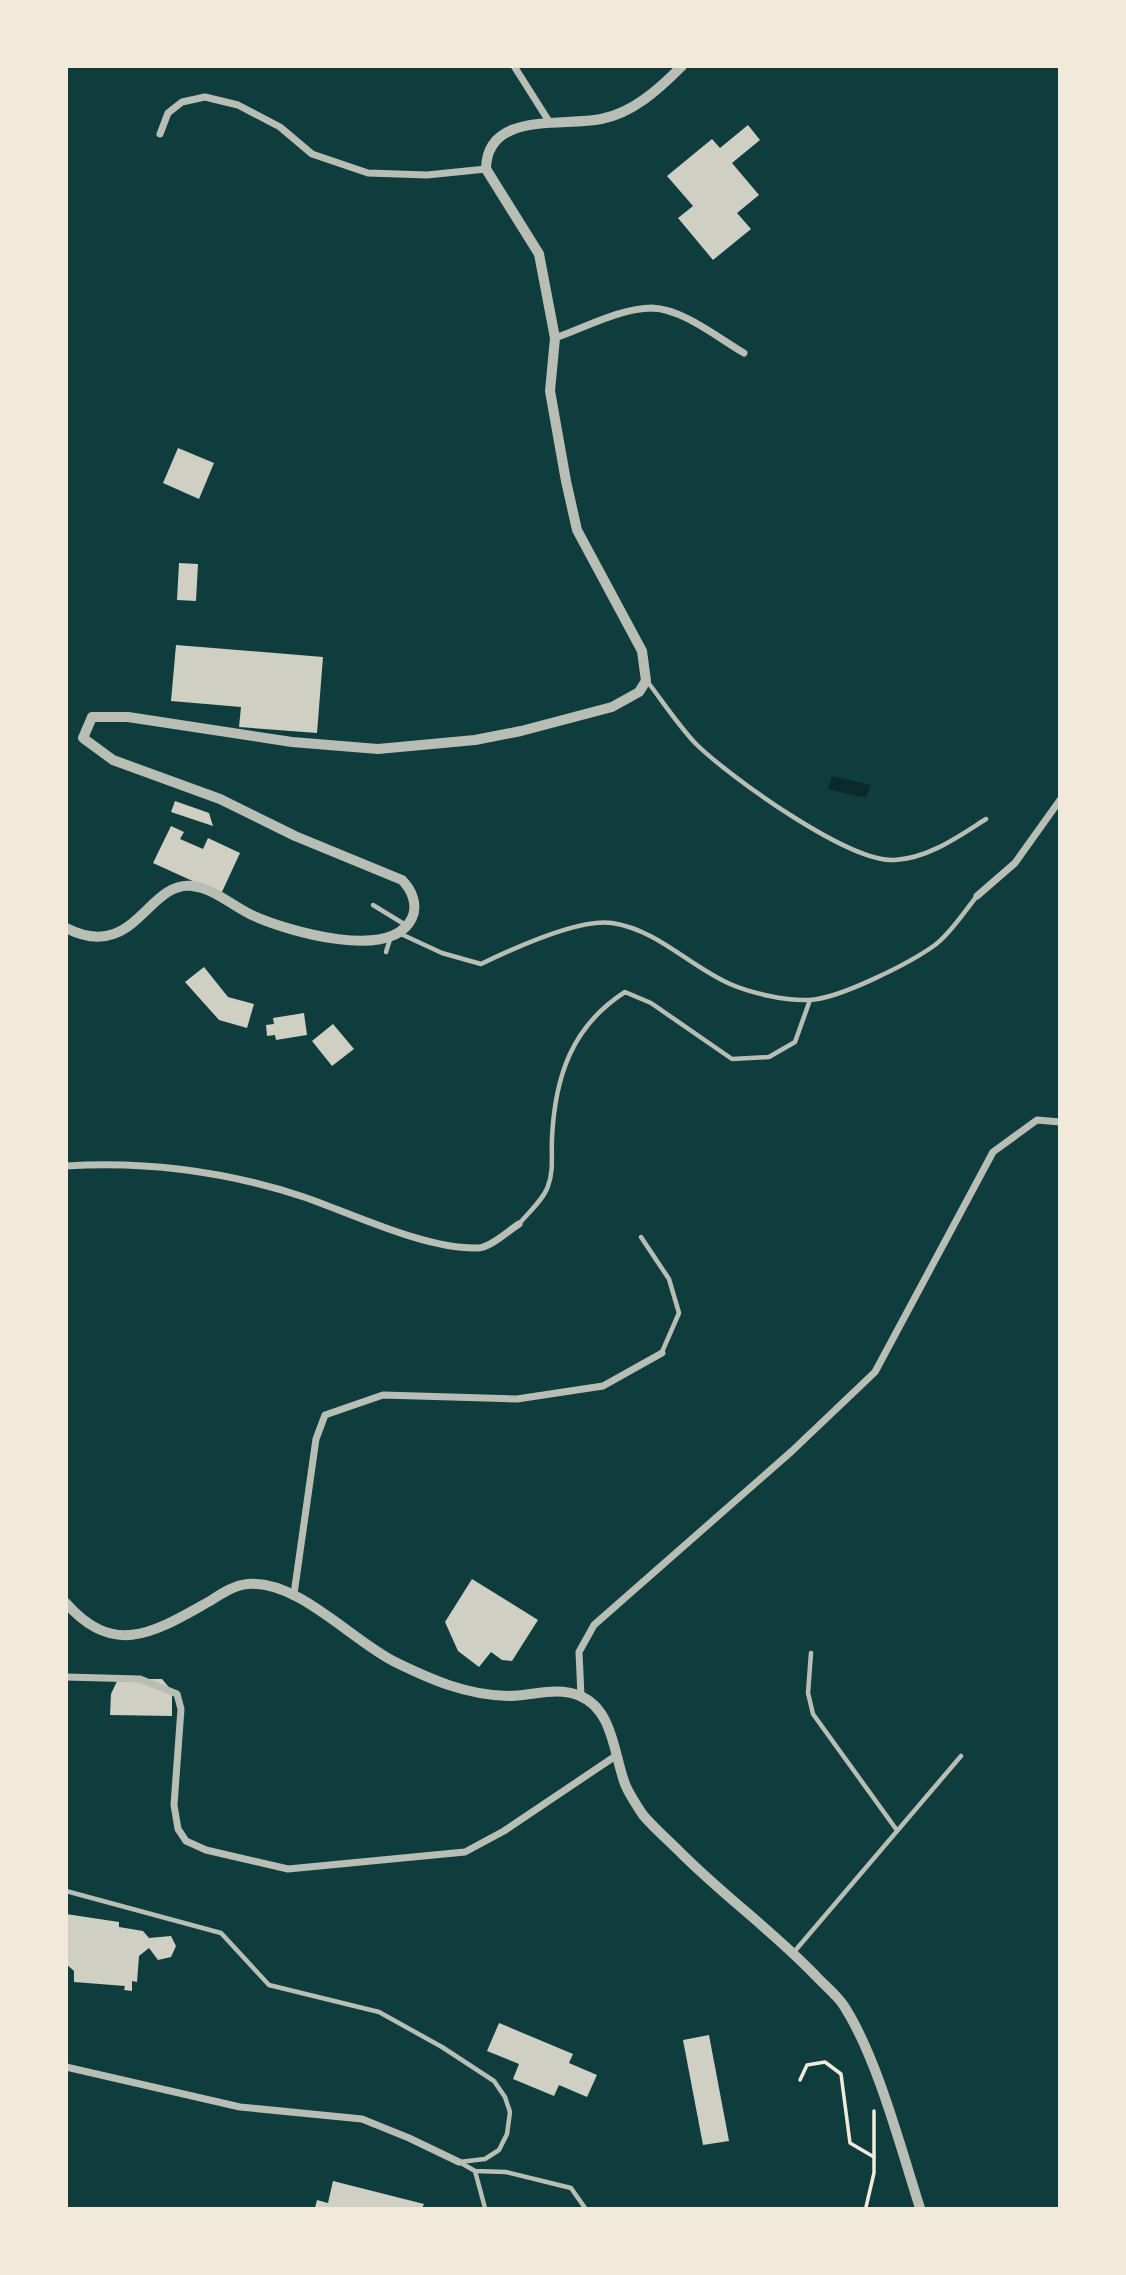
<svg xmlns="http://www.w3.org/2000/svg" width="1126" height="2275" font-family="Literata,serif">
	<rect width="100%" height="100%" fill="#0f3d3e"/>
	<polygon fill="#0a2a2b" points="832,776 871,785 866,798 828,789"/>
	<g fill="#cfcfc3">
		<polygon points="748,125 760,140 732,163 759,195 737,213 751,229 713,260 678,218 693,206 667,176 712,139 720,148"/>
		<polygon points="178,448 214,463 199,499 163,483"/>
		<polygon points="179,563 198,564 196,601 177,600"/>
		<polygon points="176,645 323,657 317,733 239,727 241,707 171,701"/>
		<polygon points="175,801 209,813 213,826 171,812"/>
		<polygon points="171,826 184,832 180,839 203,849 208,838 240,853 221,894 153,863"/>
		<polygon points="204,967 228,997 254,1004 247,1028 219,1020 185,982"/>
		<polygon points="304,1013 307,1035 276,1040 275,1035 267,1036 266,1025 274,1024 273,1018"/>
		<polygon points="333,1024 354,1049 332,1066 312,1041"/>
		<polygon points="472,1579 538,1620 512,1661 502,1660 491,1652 479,1667 458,1651 445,1622"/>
		<polygon points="118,1679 162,1679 172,1691 172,1716 110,1715 111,1694"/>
		<polygon points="66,1914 119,1922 119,1927 143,1931 149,1938 171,1936 176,1946 171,1957 158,1960 149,1948 139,1956 137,1982 132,1981 132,1991 124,1990 125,1986 74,1982 74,1971 66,1964"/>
		<polygon points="499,2023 573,2054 569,2063 597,2075 587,2097 559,2085 554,2096 513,2079 519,2064 487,2051"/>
		<polygon points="709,2035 729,2141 703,2145 683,2040"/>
		<polygon points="333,2181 424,2204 422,2208 315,2208 317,2200 328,2203"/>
	</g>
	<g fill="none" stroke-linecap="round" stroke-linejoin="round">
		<g stroke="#f1e9da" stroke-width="3.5">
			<polyline points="800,2080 807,2065 825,2062 841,2074 850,2143 874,2157"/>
			<polyline points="866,2207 874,2173 874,2111"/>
		</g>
		<g stroke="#b8beb3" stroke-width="4.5">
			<path d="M 647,681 C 663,702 678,725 696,744 C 730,777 849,863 895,860 C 929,858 959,836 986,819"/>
			<polyline points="373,905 404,924"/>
			<path d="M 401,934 L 442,953 L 481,964 C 512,949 578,918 612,923 C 658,930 689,966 730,984 C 751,993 785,1001 809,1000 C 839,999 910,963 935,945 C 951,933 964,912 977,896"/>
			<polyline points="386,952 390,939"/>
			<path d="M 519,1224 C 528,1213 544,1199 548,1186 C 554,1170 551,1155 552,1138 C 555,1076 572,1026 625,992 L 651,1003 L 732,1059 L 769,1057 L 795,1042 L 810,1000"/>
			<polyline points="641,1237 669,1279 679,1313 662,1352"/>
			<polyline points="811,1653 808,1693 813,1714 896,1829"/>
			<polyline points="66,1891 221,1933 269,1985 379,2012 442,2047 494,2081 505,2097 510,2112 507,2134 499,2150 485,2159 459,2162"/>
			<polyline points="794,1952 961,1756"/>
			<polyline points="461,2163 475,2171 506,2172 571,2188 585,2208"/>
			<polyline points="475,2171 485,2208"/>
		</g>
		<g stroke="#b8beb3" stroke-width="7">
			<polyline points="514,66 550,123"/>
			<polyline points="160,134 168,113 182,102 205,97 238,105 280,127 312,154 368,173 427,175 486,169"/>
			<path d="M 555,338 C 584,328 621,308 652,308 C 683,309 718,338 744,353"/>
			<polyline points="977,896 1015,863 1060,800"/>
			<path d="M 66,1166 C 146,1161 228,1172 304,1197 C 353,1214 427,1250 478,1248 C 490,1248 508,1231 519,1224"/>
			<polyline points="294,1594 316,1439 325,1415 383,1395 517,1399 603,1386 662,1353"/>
			<polyline points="66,1677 140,1679 177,1694 181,1709 174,1805 178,1829 186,1841 206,1850 288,1869 465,1852 504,1831 617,1755"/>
			<polyline points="581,1696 579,1652 594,1625 792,1451 875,1372 993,1152 1037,1120 1060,1122"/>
			<polyline points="66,2067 240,2107 362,2119 409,2138 459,2162"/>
		</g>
		<g stroke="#b8beb3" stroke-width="10">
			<path d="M 66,928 C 135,963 147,881 192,886 C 214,888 235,908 254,916 C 288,931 391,962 412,918 C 418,905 412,890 402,880 L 295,836 L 220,799 L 113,760 L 83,738 L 92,717 L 128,717 L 292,742 L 378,749 L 475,740 L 521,731 L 612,707 L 639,692 L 646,681 L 642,651 L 577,530 L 566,481 L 550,391 L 555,338 L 539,254 L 486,169 C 487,111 561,127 601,119 C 633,113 659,89 682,66"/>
			<path d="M 66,1603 C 115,1659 156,1631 210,1601 C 221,1594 234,1585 248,1584 C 298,1580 351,1640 395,1662 C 432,1680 466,1695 508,1696 C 532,1696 557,1686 580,1696 C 613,1709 614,1755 625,1784 C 629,1794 637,1806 643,1815 C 653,1827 666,1838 677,1849 C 721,1894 772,1930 815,1975 C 824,1985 837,1995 844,2006 C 877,2057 901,2149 920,2208"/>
		</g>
	</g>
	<rect width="1126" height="2275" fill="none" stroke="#f1e9da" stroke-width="136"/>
</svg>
